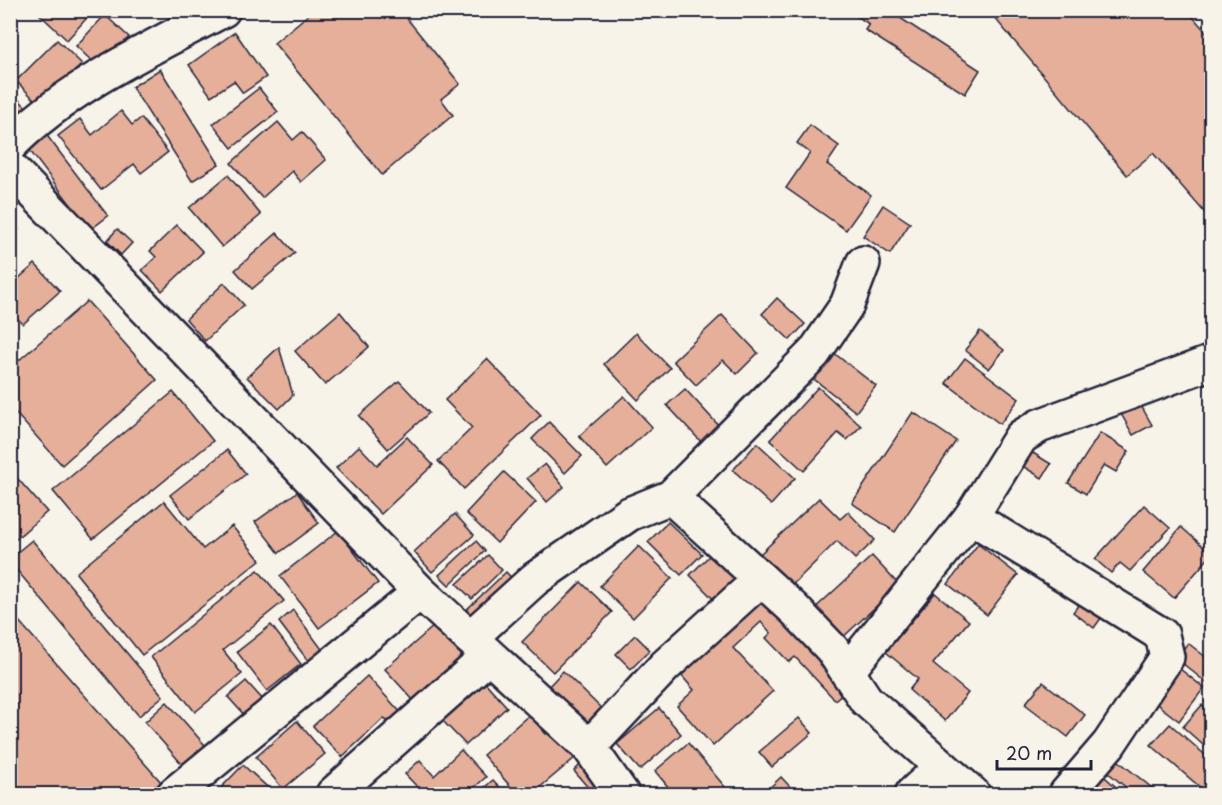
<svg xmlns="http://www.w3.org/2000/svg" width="1222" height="805" font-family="'Playpen Sans',sans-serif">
	<rect width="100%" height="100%" fill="#f7f3e8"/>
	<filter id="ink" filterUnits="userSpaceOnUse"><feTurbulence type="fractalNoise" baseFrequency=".0167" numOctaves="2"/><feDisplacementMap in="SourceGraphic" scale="12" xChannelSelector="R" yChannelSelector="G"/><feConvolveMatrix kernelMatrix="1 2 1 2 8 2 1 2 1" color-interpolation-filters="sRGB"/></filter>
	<g filter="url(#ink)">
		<g fill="#e5af9a" stroke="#22223b" stroke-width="1.5">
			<polygon points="35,10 94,10 67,40"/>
			<polygon points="314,10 400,10 460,84 441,99 453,115 382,175 274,43"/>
			<polygon points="851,10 888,10 980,70 965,94 865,30 869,24 850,12"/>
			<polygon points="988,10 1187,10 1212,39 1212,221 1153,153 1127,175"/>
			<polygon points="105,15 129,37 99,68 76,46"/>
			<polygon points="235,32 266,77 243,93 234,81 211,96 189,65"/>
			<polygon points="57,40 82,64 41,106 16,81"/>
			<polygon points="160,69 219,164 192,181 132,87"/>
			<polygon points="259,88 278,112 232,148 213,124"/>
			<polygon points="11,92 32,113 10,136"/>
			<polygon points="121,111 132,125 141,118 168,152 141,173 134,164 101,190 58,136 80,119 92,135"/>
			<polygon points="278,122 293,140 302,132 326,160 301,182 292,171 262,198 231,163"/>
			<polygon points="810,125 839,146 827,164 871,195 846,230 786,188 810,153 797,143"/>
			<polygon points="42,129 108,216 90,230 24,143"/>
			<polygon points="228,175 261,215 222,247 189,208"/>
			<polygon points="883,205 910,223 890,254 863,236"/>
			<polygon points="10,220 19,230 10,238"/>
			<polygon points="177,225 203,252 162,291 142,270 156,257 150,251"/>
			<polygon points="117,229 132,243 121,255 107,241"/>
			<polygon points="277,233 295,253 252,289 235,270"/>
			<polygon points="35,264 60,291 23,324 10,311 10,286"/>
			<polygon points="224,283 244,305 205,341 186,319"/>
			<polygon points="777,298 805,324 790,340 762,314"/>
			<polygon points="87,301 157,380 62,465 10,407 10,368"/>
			<polygon points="340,312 369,347 325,385 295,351"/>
			<polygon points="722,315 758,353 737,374 723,360 696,385 673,361"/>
			<polygon points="980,331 1004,350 989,369 965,350"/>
			<polygon points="636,333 670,368 638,400 604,364"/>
			<polygon points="279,347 293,395 279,409 247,377"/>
			<polygon points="830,350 876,386 856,412 810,376"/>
			<polygon points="965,358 1019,399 1000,424 946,383"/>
			<polygon points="487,359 541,415 464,489 438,461 472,428 445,400"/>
			<polygon points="399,381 429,413 388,449 359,416"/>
			<polygon points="818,387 861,426 847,440 838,433 804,471 770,440"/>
			<polygon points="685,389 721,428 703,444 667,405"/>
			<polygon points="173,392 213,441 93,539 53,491"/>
			<polygon points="624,396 652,427 607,468 579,436"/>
			<polygon points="1139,402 1152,425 1133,435 1120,412"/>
			<polygon points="913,412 956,441 895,532 852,503"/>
			<polygon points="549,422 582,456 565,473 532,439"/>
			<polygon points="1100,433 1129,451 1116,472 1104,465 1086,494 1068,483"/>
			<polygon points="407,437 433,465 381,514 336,468 359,446 377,465"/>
			<polygon points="757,443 795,478 771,505 733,470"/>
			<polygon points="227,450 246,474 189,519 170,495"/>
			<polygon points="1028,450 1051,464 1042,478 1019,464"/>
			<polygon points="545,464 564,487 547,502 527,478"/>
			<polygon points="10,470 47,512 10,544"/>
			<polygon points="504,472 536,502 497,543 466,513"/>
			<polygon points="297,492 319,523 279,553 255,522"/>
			<polygon points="819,498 840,519 848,512 875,540 855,559 837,541 790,587 760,554"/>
			<polygon points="164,501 203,549 232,526 260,560 142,655 76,573"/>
			<polygon points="1144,505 1170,528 1130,571 1120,563 1111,573 1095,559"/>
			<polygon points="455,514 474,535 432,572 414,552"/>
			<polygon points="668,522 702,554 681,575 648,542"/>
			<polygon points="1181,527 1212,554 1174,598 1143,572"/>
			<polygon points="338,531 378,583 319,628 280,576"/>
			<polygon points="32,540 163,696 139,716 10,562 10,558"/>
			<polygon points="476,541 485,551 449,585 439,575"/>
			<polygon points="978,544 1018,575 987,615 948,584"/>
			<polygon points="639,546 672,578 633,618 600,586"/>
			<polygon points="713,552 743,584 720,606 690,575"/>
			<polygon points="488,555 502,570 472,599 457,584"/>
			<polygon points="872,556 899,585 839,641 812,611"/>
			<polygon points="258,570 284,601 223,650 242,674 195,712 151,657"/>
			<polygon points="506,572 518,585 477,624 465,611"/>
			<polygon points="581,582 612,612 553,672 522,642"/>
			<polygon points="935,593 969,621 933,664 968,693 945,721 909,690 918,679 886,652"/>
			<polygon points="765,597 848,688 835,700 795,657 789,662 766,638 771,633 761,622 733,648 773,691 713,746 677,706 694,690 681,675"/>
			<polygon points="1083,599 1104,614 1094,628 1073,612"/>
			<polygon points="293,610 327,656 312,666 279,622"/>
			<polygon points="10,611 161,782 147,794 10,794"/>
			<polygon points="271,625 301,664 267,691 237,652"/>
			<polygon points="435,625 463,657 414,701 385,669"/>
			<polygon points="635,635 650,650 631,669 616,654"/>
			<polygon points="1188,643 1212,662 1212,681 1209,685 1176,658"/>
			<polygon points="1175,665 1204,688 1179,721 1149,698"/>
			<polygon points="563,671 606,713 590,729 548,687"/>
			<polygon points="367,676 405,717 394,728 384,718 342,757 313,726"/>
			<polygon points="483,680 507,707 466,745 441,719"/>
			<polygon points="246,681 264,701 246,717 228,697"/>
			<polygon points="1043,682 1085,715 1068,737 1025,704"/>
			<polygon points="1212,695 1212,708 1205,702"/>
			<polygon points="167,702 211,752 188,771 145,722"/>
			<polygon points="1202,705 1212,714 1212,753 1183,727"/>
			<polygon points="659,708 681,734 640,770 617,744"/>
			<polygon points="529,715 546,734 552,730 576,757 532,794 517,794 483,755"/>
			<polygon points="799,718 812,733 772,767 759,752"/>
			<polygon points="297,721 325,754 283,789 256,757"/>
			<polygon points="1170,724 1212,761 1212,794 1208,794 1151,745"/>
			<polygon points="688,743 731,794 674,794 655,771"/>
			<polygon points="461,750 486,777 467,794 424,794 405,774 420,760 434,776"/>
			<polygon points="1110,754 1157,792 1155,794 1134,794 1100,766"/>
			<polygon points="584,761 601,781 590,790 574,771"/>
			<polygon points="243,765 275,794 217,794 216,793"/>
			<polygon points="1097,770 1124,794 1092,794 1083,786"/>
			<polygon points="781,777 797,794 763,794"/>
			<polygon points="493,780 506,794 477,794"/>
			<polygon points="600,786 608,794 591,794"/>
			<polygon points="379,787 386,794 371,794"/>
		</g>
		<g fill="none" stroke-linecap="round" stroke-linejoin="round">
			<defs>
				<g id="minor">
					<path d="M 10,145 C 71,84 149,50 223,10"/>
					<polyline points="10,168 420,592 589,747 622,794"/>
					<polyline points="671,497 794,609 832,649 866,700 973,794"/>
					<polyline points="971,517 1162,635 1167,657 1109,744 1066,794"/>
					<polyline points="470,638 535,579 629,514 671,497 814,353 847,305 863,263"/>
					<polyline points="847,672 971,517 1021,437 1039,426 1212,362"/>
					<polyline points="589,747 665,666 761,579"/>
					<polyline points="174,794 420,592"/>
					<polyline points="333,794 489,656"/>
					<polyline points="912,794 942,767"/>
				</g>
			</defs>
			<use href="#minor" stroke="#22223b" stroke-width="38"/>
			<use href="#minor" stroke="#f7f3e8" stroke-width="33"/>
		</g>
	</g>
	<rect width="1222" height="805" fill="none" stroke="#f7f3e8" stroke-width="36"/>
	<rect x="18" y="18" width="1186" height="769" fill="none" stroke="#22223b" stroke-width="2" filter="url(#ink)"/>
	<path d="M997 760v9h94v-9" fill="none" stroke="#22223b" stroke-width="3"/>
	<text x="1006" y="760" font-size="18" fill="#22223b" stroke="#f7f3e8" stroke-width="4.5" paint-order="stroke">20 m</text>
</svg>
